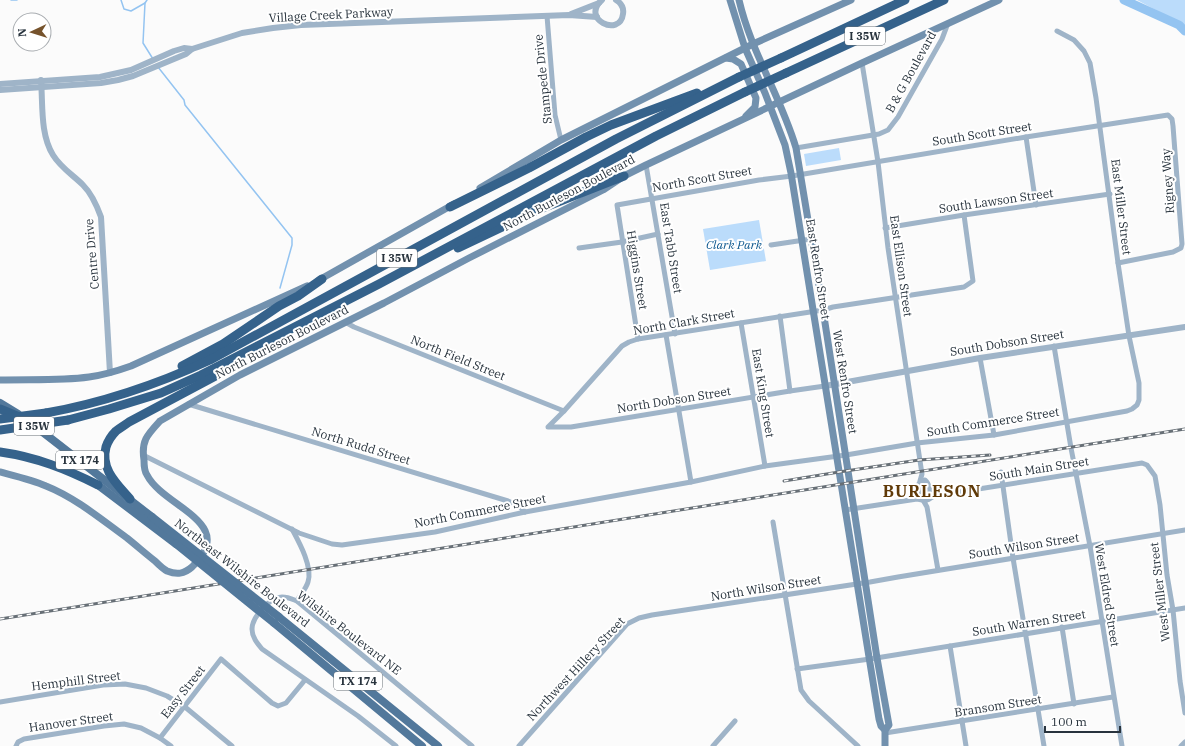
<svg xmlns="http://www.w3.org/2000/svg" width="1185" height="746" font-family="'IBM Plex Serif',serif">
	<rect width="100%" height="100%" fill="#fbfbfb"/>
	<g fill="#bbdcfb">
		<polygon points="1137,0 1185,0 1185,27 1182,24"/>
		<polygon points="839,148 841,160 806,166 804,154"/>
		<polygon points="759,220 766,261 710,270 703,229"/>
	</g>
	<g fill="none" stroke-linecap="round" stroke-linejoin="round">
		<g stroke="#94c4f1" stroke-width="1.5">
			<polyline points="11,0 17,0"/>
			<polyline points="121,0 124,9 131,11 145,3"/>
			<polyline points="147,0 145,3 143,43 153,59"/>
			<polyline points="158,67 184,100 185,105 292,238 292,245 280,288"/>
		</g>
		<polyline stroke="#94c4f1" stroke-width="9" points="1124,0 1179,25 1185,31"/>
		<g stroke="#9fb4c8" stroke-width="5">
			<polyline points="547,16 555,115 561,140"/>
			<polyline points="862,63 878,162 888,248 922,474 920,481"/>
			<polyline points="1026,137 1036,205"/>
			<polyline points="796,148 879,134 888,130 898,117 942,39 948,23"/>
			<polyline points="646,165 675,334"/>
			<polyline points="885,228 964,215 1110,194"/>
			<polyline points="771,245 811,239"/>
			<polyline points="579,248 622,242 658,234"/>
			<polyline points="780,316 790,391"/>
			<polyline points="345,322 354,327 564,411"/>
			<polyline points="741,323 765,466"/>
			<polyline points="666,335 691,482"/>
			<polyline points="638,339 617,205 759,180 792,176 1026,137 1168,115 1172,119 1173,126 1182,244 1181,248 1173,252 1118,263"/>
			<polyline points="1054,346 1071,448 1090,546 1122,746"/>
			<polyline points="980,358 994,435"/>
			<polyline points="825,386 790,391 571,427 548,427 564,411 622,346 629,342 638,339 823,310 833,307 964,287 973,281 964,215"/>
			<polyline points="188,404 508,501 519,506 525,512"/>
			<polyline points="143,455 299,533 332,544 342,545 435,532 525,512 691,482 765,466 846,455 917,443 994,435 1127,411 1132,409 1137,405 1139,400 1139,383 1129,336 1118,263 1096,98 1090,63 1084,51 1074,40 1057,31"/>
			<polyline points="1001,472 1013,558 1044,746"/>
			<path d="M 925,480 C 930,484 931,494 929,499 L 925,501 L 920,497 L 918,485 L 921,481 Z"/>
			<polyline points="929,499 934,496 1142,463 1147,465 1155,476 1160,505 1167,575 1173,610 1180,681 1185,713"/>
			<polyline points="923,500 927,507 938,570"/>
			<polyline points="845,510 917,499 922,500"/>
			<polyline points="773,522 801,690 809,701 858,746"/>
			<path d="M 292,529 C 299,542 313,567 308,582 C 306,589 300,595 297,601"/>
			<polyline points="1062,627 1074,704"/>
			<polyline points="950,646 966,746"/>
			<polyline points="797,669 870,659 1185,608"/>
			<polyline points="0,702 103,685 125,684 146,688 167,696 185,707 232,746"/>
			<polyline points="885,733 1113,697"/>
			<polyline points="160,738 221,659 272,703 278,706 286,703 305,680"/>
			<polyline points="16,746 18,742 24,739 104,726 124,724 141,728 160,738 171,746"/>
			<path d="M 396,746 L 358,716 L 262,649 C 257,643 252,637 252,629 C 252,617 270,597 282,597 C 288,597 292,599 297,601 L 472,746"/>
			<polyline points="519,746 627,624 639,618 652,615 870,582 898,577 1185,530"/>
			<polyline points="713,746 735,721"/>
			<polyline points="1181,746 1185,742"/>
		</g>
		<g stroke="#9fb4c8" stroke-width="6">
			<path d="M 602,0 C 580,19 620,38 623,14 C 624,8 621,3 616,0"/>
			<polyline points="571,14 599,3"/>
			<path d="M 41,80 C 43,105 40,134 53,155 C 61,168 73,175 83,185 C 92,194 97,206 101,217 L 110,373"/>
			<polyline points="0,84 100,77 131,70 174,51 184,48 192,49"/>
			<polyline points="0,90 101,83 118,80 133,76 186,54 192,49 242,33 273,28 301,25 569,15 597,17"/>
			<polyline points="825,386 980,358 1185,327"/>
		</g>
		<g stroke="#7291ae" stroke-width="7">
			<polyline points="730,0 745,48 765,93 785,145 791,173 879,719 881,726 885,730"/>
			<path d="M 739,0 C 751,52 781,97 796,148 L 823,310 L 877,658 L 889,725 L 885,730 L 885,746"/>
			<polyline points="726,58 733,59 741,64 756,98 755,107 746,116"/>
			<polyline points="480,188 561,140 753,44 851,0"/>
			<polyline points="319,280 454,204"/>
			<path d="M 0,380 C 29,379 60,381 89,377 C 104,375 117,371 131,366 L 307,286"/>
			<path d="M 0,472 C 15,476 32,480 46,486 C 76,498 102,520 127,538 C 137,546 146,554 155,561 C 159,565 163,569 167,571 C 177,575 184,574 192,567 C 239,522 164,508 147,475 C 144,471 144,465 144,460 C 141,441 147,435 160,421 L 240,375 L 384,303 L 469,258 L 603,190 L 624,176 L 646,165 L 862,63 L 999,0"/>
		</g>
		<g stroke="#52789b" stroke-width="8">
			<polyline points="0,403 18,414"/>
			<polyline points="31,423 152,517"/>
			<polyline points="98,485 176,544"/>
			<polyline points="279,617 438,746"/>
			<polyline points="274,623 422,746"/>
		</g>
		<g stroke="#35628b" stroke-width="9">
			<polyline points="781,58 905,0"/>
			<polyline points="786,73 944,0"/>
			<polyline points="450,207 529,168 586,137 611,125 697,93"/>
			<polyline points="458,248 540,209 624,176"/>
			<polyline points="182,366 223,344 279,306 298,296 322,279"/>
			<polyline points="0,409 29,421"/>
			<path d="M 46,413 C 102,403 158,384 210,360 L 616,139 L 739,77"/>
			<polyline points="68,420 109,409 161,393 201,375 379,284 656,136 745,92"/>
			<path d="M 0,452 C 36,457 66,469 98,485"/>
			<path d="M 130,499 C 117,484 100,469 106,447 C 108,441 112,435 116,431 C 120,428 125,425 129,422 L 238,364"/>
		</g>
		<defs>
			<g id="rail">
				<polyline points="784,481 839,472 919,460 990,455"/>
				<polyline points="0,619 1185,429"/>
			</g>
		</defs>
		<use href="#rail" stroke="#676f76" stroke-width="3"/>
		<use href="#rail" stroke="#fff" stroke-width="1.5" stroke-dasharray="4.5" stroke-linecap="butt"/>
		<g stroke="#52789b" stroke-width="8">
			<polyline points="152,517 279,617"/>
			<polyline points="176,544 274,623"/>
		</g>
		<g stroke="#35628b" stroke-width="9">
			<polyline points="739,77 781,58"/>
			<polyline points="745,92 786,73"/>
			<polyline points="0,419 46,413"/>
			<polyline points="0,430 68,420"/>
		</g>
	</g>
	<g text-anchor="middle" stroke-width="4" stroke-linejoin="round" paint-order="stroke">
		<g fill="#fff" stroke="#687077" stroke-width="1">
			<rect x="845" y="27" width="40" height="18" rx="3"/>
			<rect x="377" y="249" width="40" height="18" rx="3"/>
			<rect x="14" y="417" width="40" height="18" rx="3"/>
			<rect x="56" y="451" width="48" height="18" rx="3"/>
			<rect x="334" y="672" width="48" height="18" rx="3"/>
		</g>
		<g font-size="11" font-weight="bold" fill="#28333d">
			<text x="865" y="40">I 35W</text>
			<text x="397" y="262">I 35W</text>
			<text x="34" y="430">I 35W</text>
			<text x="80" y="464">TX 174</text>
			<text x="358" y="685">TX 174</text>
		</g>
		<g font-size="12" fill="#28333d" stroke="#fff">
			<text transform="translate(331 15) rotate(-3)" y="4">Village Creek Parkway</text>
			<text transform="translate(911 72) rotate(-61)" y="4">B &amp; G Boulevard</text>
			<text transform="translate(543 79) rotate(-96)" y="4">Stampede Drive</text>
			<text transform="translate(982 134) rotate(-9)" y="4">South Scott Street</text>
			<text transform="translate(702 179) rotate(-10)" y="4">North Scott Street</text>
			<text transform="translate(1168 181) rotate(-94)" y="4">Rigney Way</text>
			<text transform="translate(569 193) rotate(-28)" y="4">North Burleson Boulevard</text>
			<text transform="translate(996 201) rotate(-8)" y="4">South Lawson Street</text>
			<text transform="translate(1121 207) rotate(83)" y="4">East Miller Street</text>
			<text transform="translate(671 248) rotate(81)" y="4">East Tabb Street</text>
			<text transform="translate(92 254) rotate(-95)" y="4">Centre Drive</text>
			<text transform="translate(901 266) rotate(82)" y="4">East Ellison Street</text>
			<text transform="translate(818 269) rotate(81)" y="4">East Renfro Street</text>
			<text transform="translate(637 270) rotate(81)" y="4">Higgins Street</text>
			<text transform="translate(684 322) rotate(-10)" y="4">North Clark Street</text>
			<text transform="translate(282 342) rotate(-27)" y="4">North Burleson Boulevard</text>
			<text transform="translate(1007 343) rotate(-9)" y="4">South Dobson Street</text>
			<text transform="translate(458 358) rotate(22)" y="4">North Field Street</text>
			<text transform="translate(845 382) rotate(81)" y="4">West Renfro Street</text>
			<text transform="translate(763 393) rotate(81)" y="4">East King Street</text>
			<text transform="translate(674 400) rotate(-9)" y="4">North Dobson Street</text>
			<text transform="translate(993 422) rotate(-9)" y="4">South Commerce Street</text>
			<text transform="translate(361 446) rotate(17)" y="4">North Rudd Street</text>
			<text transform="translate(1039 469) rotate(-9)" y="4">South Main Street</text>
			<text transform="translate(480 511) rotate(-11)" y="4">North Commerce Street</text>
			<text transform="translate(1024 546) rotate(-9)" y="4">South Wilson Street</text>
			<text transform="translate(242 573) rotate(38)" y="4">Northeast Wilshire Boulevard</text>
			<text transform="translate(766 588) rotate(-9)" y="4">North Wilson Street</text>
			<text transform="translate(1160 592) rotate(-97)" y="4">West Miller Street</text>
			<text transform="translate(1107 595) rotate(81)" y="4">West Eldred Street</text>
			<text transform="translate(1029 623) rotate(-9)" y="4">South Warren Street</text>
			<text transform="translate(349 633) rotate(38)" y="4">Wilshire Boulevard NE</text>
			<text transform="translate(576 669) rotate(-47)" y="4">Northwest Hillery Street</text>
			<text transform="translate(76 681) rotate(-7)" y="4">Hemphill Street</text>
			<text transform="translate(183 692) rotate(-52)" y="4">Easy Street</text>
			<text transform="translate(998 706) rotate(-9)" y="4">Bransom Street</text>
			<text transform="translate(71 722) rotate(-8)" y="4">Hanover Street</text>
		</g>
		<g font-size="12" font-style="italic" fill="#0f5990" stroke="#fff">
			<text x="734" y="249">Clark Park</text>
		</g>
		<g font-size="16" font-weight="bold" letter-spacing="1" fill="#603a08" stroke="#fff">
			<text x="932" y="497">BURLESON</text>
		</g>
	</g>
	<g transform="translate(32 32) rotate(266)"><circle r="19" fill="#ffffff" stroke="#a9adb1"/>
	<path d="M0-3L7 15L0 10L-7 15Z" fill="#76532c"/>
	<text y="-6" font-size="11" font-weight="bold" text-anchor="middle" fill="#28333d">N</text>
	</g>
	<path d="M1045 726v6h75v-6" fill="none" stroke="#28333d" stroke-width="2"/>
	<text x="1051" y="726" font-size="12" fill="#28333d" stroke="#ffffff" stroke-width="3" paint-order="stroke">100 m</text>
</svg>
